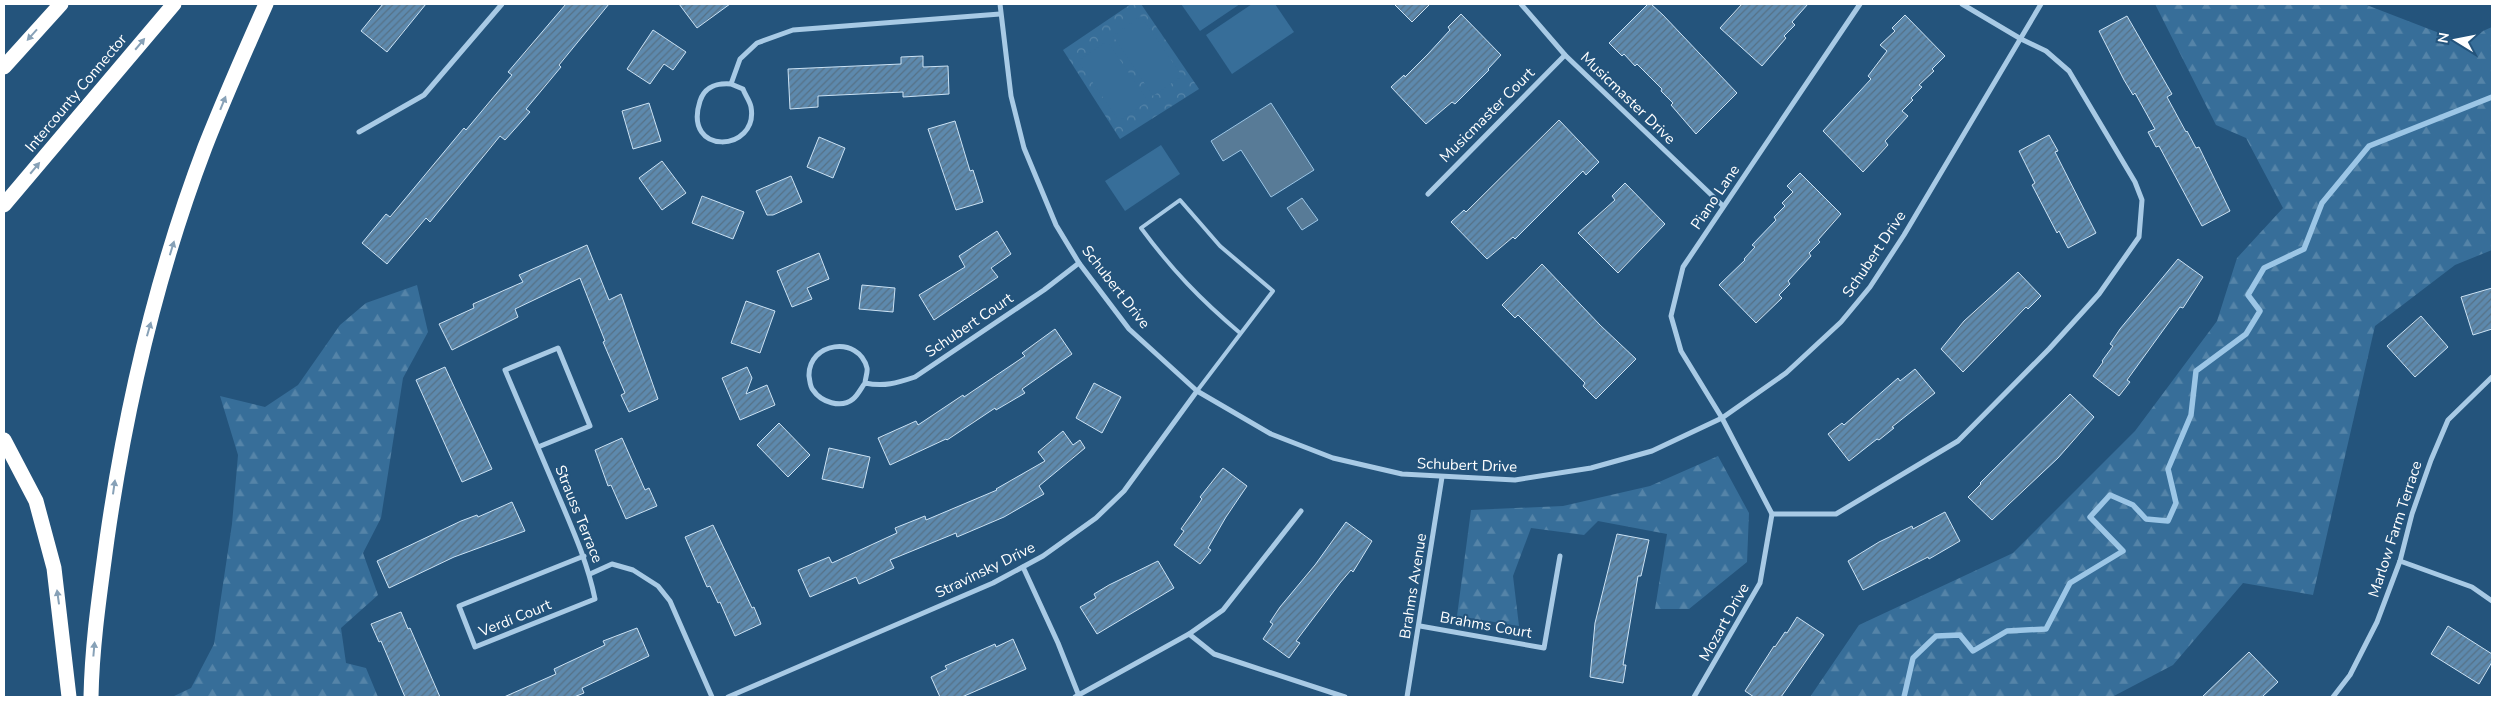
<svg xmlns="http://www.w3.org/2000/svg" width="2496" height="701" font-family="'Nunito Sans',sans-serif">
	<defs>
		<pattern id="forest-firs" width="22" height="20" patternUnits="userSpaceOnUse" patternTransform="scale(1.25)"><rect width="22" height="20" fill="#376e99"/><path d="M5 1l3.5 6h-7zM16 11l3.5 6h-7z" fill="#5584a8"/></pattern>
		<pattern id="park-crowns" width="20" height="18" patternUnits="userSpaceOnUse" patternTransform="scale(1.25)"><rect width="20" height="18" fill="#376e99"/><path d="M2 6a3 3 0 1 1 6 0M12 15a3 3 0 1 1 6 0" fill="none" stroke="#5584a8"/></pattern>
		<pattern id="building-hatch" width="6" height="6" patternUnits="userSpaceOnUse" patternTransform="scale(1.25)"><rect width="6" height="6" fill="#5d89ad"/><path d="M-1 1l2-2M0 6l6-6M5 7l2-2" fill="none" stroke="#567186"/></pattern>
	</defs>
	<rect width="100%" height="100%" fill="#24547c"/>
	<g fill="url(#forest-firs)">
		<polygon points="2155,4 2364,4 2460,41 2492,27 2492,250 2455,265 2375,326 2313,595 2243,583 2173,665 2112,697 1810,697 1859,625 2013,553 2135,431 2217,321 2237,258 2283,208 2246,138 2216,125"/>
		<polygon points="417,285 428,332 403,378 381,518 363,553 378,595 341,628 346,663 366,668 378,697 172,697 191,688 214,644 232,524 238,455 220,396 265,407 298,385 340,325 366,303"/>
		<polygon points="1718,456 1749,513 1747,562 1689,609 1655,609 1667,534 1598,521 1584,535 1531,528 1513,576 1519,626 1457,616 1471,510 1563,506 1650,486"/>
	</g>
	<polygon fill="url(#park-crowns)" points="1131,4 1141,4 1199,89 1120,139 1063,50"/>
	<g fill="#376e99">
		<polygon points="1181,4 1240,4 1200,31"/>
		<polygon points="1252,4 1275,4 1294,32 1232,74 1206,35"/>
		<polygon points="1141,16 1182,76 1153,96 1113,36"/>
		<polygon points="1107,41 1148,101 1119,121 1078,61"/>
		<polygon points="1161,145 1180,174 1125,211 1105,181"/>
	</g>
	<g fill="#587b97" stroke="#9cc6e6">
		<polygon points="1271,103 1314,170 1271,197 1241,150 1223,161 1211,141"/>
		<polygon points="1302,198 1318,220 1302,230 1287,208"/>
	</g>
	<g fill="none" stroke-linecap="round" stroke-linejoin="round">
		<polyline stroke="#9cc6e6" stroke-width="5.5" points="1904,697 1913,658 1936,636 1960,635 1973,651 2007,631 2046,629 2070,583 2123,551 2090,517 2110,495 2133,505 2146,519 2168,521 2176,503 2168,469 2191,415 2196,371 2246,334 2260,311 2248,295 2264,268 2304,249 2322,203 2369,146 2492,97"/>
	</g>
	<g fill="url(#building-hatch)" stroke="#cbe2f4">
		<polygon points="383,4 426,4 387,52 361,31"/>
		<polygon points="566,4 609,4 559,65 561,67 526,109 530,112 505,140 500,136 430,222 426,218 387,264 362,243 386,214 390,217 464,128 466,130 512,75 508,72"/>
		<polygon points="679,4 730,4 697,28"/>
		<polygon points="1394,4 1430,4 1412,22"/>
		<polygon points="1648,4 1651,4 1663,15 1737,93 1696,134 1671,105 1673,103 1661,91 1662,89 1637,64 1635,66 1624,54 1622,56 1609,43"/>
		<polygon points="1742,4 1808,4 1792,22 1795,25 1784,36 1786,38 1762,66 1720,28"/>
		<polygon points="1461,14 1501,55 1488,69 1489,70 1455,104 1452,102 1426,124 1391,87 1404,75 1405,77 1428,54 1450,30 1448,27"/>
		<polygon points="1905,15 1945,56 1932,69 1934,71 1919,85 1922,87 1911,98 1913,100 1902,111 1908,116 1885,141 1888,145 1863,172 1823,131 1871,79 1868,76 1887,51 1880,45 1895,31 1892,28"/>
		<polygon points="2127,16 2172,94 2167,97 2186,132 2187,131 2196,148 2199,147 2230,211 2202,226 2159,146 2156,147 2148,132 2155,129 2135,93 2133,95 2124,80 2099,31"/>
		<polygon points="653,30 686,52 673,70 664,64 650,84 627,69"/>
		<polygon points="923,56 923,67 948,66 949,94 903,97 903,92 818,96 818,107 790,109 788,69 901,64 901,57"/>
		<polygon points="649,103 661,141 633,149 622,111"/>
		<polygon points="1559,120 1599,162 1586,175 1583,171 1515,239 1513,237 1487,259 1451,222 1464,210 1466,212"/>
		<polygon points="955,121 970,171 973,170 983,202 956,210 928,129"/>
		<polygon points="2049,135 2058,151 2055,152 2096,233 2068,248 2059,231 2057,233 2032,185 2035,183 2019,151"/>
		<polygon points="819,137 845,148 833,178 807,167"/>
		<polygon points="662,161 686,193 662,210 639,178"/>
		<polygon points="1800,173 1841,214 1818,240 1820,242 1809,253 1811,256 1788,281 1790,284 1779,295 1782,298 1756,323 1719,285 1745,260 1744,259 1755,247 1752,245 1776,220 1774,217 1785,206 1782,203 1793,192 1787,186"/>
		<polygon points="791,176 802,202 773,215 767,215 756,191"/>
		<polygon points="1625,183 1665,224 1618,273 1578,233 1615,200 1612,196"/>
		<polygon points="702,196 744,212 733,239 692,223"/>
		<polygon points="997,231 1011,254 991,268 998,277 934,320 919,295 965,267 959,256"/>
		<polygon points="587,245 609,300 621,294 658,399 629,412 621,395 625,393 603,342 605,341 580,278 515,309 518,317 452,350 439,324 474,308 473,304 523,282 519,275"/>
		<polygon points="819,253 829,279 807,288 812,299 792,307 777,271"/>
		<polygon points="2178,259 2203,277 2183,308 2180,307 2127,380 2130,382 2119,396 2093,376 2103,362 2102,361 2113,346 2110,344 2120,329"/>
		<polygon points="1542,264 1600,325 1636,359 1596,399 1583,386 1585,383 1541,338 1518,315 1515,318 1502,305"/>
		<polygon points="2018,272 2041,296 2028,309 2026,307 1963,372 1941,349 1964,321"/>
		<polygon points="862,285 895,288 893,312 859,309"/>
		<polygon points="2492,288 2492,329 2473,335 2461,297"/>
		<polygon points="746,301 775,311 760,353 731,343"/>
		<polygon points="2421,316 2448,347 2415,377 2387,346"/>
		<polygon points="1055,329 1072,354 1022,389 1025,393 996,410 995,408 947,440 946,439 890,465 878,438 916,421 918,425 963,395 964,397 1025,356 1022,353"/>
		<polygon points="445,367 492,469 462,482 416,380"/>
		<polygon points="747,367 752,378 746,394 767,385 775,405 740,420 722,378"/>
		<polygon points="1915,369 1935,393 1892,427 1894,428 1879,440 1877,439 1849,461 1828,434 1842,423 1844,425 1898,378 1900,381"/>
		<polygon points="1094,383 1121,397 1102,433 1076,418"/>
		<polygon points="2070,394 2094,417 2058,458 1992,520 1968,497 1981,484 1980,483"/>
		<polygon points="779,423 810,455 788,477 757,445"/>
		<polygon points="1063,431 1073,445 1080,440 1085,448 1039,486 1044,494 1004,517 957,537 956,533 890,560 894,568 859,584 856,577 810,597 798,570 829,557 832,563 897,533 895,528 925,516 926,520 997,490 996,489 1045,461 1038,452"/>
		<polygon points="622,438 645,490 649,488 657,506 626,519 611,485 608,486 595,450"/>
		<polygon points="829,448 870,457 863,488 822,479"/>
		<polygon points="1223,468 1247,486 1226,517 1208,548 1211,550 1200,564 1174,545 1184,531 1181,529 1202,499 1200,497"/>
		<polygon points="512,502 525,531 454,557 389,588 377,561 461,521 477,515 478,517"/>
		<polygon points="1945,512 1960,541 1929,559 1928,557 1863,590 1848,561 1879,542 1912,526 1913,529"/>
		<polygon points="1346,522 1372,541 1353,572 1351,570 1340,583 1296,641 1300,643 1289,658 1263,639 1273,624 1270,622 1280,607 1315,565"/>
		<polygon points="713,525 752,608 754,607 761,624 735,636 720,602 718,603 710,586 707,587 685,537"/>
		<polygon points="1617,534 1649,540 1641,576 1638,576 1623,665 1626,665 1623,683 1590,677 1595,623"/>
		<polygon points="1158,561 1174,588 1097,634 1080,607 1096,598 1094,594 1109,585"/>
		<polygon points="401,612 408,629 410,628 440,697 405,697 381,641 379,642 371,624"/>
		<polygon points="1797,617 1824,635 1781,697 1754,697 1745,691 1774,646 1775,647 1785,632 1787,633"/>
		<polygon points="2448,626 2492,654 2492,662 2479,684 2431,654"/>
		<polygon points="637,628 649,656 582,688 584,693 574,697 504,697 556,674 554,669 605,645 603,641"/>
		<polygon points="1013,639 1026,669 962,697 940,697 931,677 947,669 945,666 995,644 996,647"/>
		<polygon points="2249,652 2278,682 2262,697 2202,697"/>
	</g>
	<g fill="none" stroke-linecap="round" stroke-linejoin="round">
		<path stroke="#a8cae5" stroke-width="4" d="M 1197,391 L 1273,291 L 1220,246 L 1180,200 L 1141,228 C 1172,270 1200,299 1240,333"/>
		<g stroke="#a8cae5" stroke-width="5">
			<polyline points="1000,4 1011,96 1024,148 1056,225 1079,263 1129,329 1197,391 1271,434 1333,458 1402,474 1515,480 1591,468 1652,451 1722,418 1786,373 1841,322 1870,287 1904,235 2041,4"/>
			<polyline points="1521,4 1565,55 1723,206"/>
			<path d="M 731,84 L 743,89 C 745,95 750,101 751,107 C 759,152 682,157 700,101 C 705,86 717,83 731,84 L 740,59 L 757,43 L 793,30 L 1000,14"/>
			<polyline points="359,132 424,95 502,4"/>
			<polyline points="1428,194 1565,55"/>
			<path d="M 865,383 C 861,388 858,395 853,399 C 841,409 821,402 813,390 C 810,387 810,381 809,376 C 808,342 859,335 867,368 C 868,372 865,379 865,383 C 884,387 897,383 915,377 L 1044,290 L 1079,263"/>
			<path d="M 538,447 L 590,426 L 558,348 L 505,370 C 522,410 539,450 556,490 C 571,526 587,560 595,599 L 475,647 L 459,606 L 584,556"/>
			<polyline points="1772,514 1836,514 1958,441 2049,349 2099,294 2139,237 2142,200 2135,182 2069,71 2046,51 2021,39 1962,4"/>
			<polyline points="2400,561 2472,587 2492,601"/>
			<polyline points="1023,567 1058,643 1079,696"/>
			<polyline points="590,574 612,564 633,570 658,586 670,601 712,697"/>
			<polyline points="1420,626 1544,648 1560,556"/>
			<polyline points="1189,634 1223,610 1301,511"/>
			<polyline points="728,697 993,583 1043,556 1096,518 1124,491 1197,391"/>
			<polyline points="1075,697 1189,634 1214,654 1345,697"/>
			<polyline points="1407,697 1442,477"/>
			<polyline points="1694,697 1760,583 1772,514 1722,418 1681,351 1671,316 1683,267 1860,4"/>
			<polyline points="2333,697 2350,675 2377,622 2400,561 2412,514 2431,460 2448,420 2492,377"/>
		</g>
		<g stroke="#fff" stroke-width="15">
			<polyline points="4,67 61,4"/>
			<polyline points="4,205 174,4"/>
			<polyline points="4,440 36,501 54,568 69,697"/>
			<path d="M 91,697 C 92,644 100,591 107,539 C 126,406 157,273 205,147 C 224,99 245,51 266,4"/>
		</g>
	</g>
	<defs><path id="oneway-solid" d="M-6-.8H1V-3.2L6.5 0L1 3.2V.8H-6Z" transform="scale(1.25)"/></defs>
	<g fill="#87a1b7">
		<use href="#oneway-solid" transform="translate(32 35) rotate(132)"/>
		<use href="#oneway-solid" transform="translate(140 44) rotate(-50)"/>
		<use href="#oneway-solid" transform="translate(223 103) rotate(-68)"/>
		<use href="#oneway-solid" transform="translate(35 168) rotate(-50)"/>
		<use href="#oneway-solid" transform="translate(172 248) rotate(-73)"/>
		<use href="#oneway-solid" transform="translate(149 329) rotate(-74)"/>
		<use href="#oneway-solid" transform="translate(114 487) rotate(-82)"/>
		<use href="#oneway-solid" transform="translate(58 597) rotate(-98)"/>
		<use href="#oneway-solid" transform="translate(94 649) rotate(-85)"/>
	</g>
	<g text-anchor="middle" stroke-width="4" stroke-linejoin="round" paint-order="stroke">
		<g font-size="15" fill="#fff" stroke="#24547c">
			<text transform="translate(76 93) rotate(-50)" y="5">Intercounty Connector</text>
			<text transform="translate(1628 98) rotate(44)" y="5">Musicmaster Drive</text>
			<text transform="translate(1487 115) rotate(-45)" y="5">Musicmaster Court</text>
			<text transform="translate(1715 197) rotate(-56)" y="5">Piano Lane</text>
			<text transform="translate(1874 254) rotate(-56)" y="5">Schubert Drive</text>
			<text transform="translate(1116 287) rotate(52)" y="5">Schubert Drive</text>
			<text transform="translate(969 325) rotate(-34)" y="5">Schubert Court</text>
			<text transform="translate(1467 465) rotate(2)" y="5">Schubert Drive</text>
			<text transform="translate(579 514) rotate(68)" y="5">Strauss Terrace</text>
			<text transform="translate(2395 529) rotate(-72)" y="5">Marlow Farm Terrace</text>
			<text transform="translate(985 570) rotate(-26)" y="5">Stravinsky Drive</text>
			<text transform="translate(1413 586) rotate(-81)" y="5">Brahms Avenue</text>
			<text transform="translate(515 618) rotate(-22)" y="5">Verdi Court</text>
			<text transform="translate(1724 622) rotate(-61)" y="5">Mozart Drive</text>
			<text transform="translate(1486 625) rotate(10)" y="5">Brahms Court</text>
		</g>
	</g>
	<rect width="2496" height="701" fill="none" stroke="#ffffff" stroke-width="10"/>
	<g transform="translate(2456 40) rotate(280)" stroke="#24547c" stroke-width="4" paint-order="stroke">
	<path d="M0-4L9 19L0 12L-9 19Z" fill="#ffffff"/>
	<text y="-8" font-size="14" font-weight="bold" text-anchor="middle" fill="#ffffff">N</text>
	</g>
</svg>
